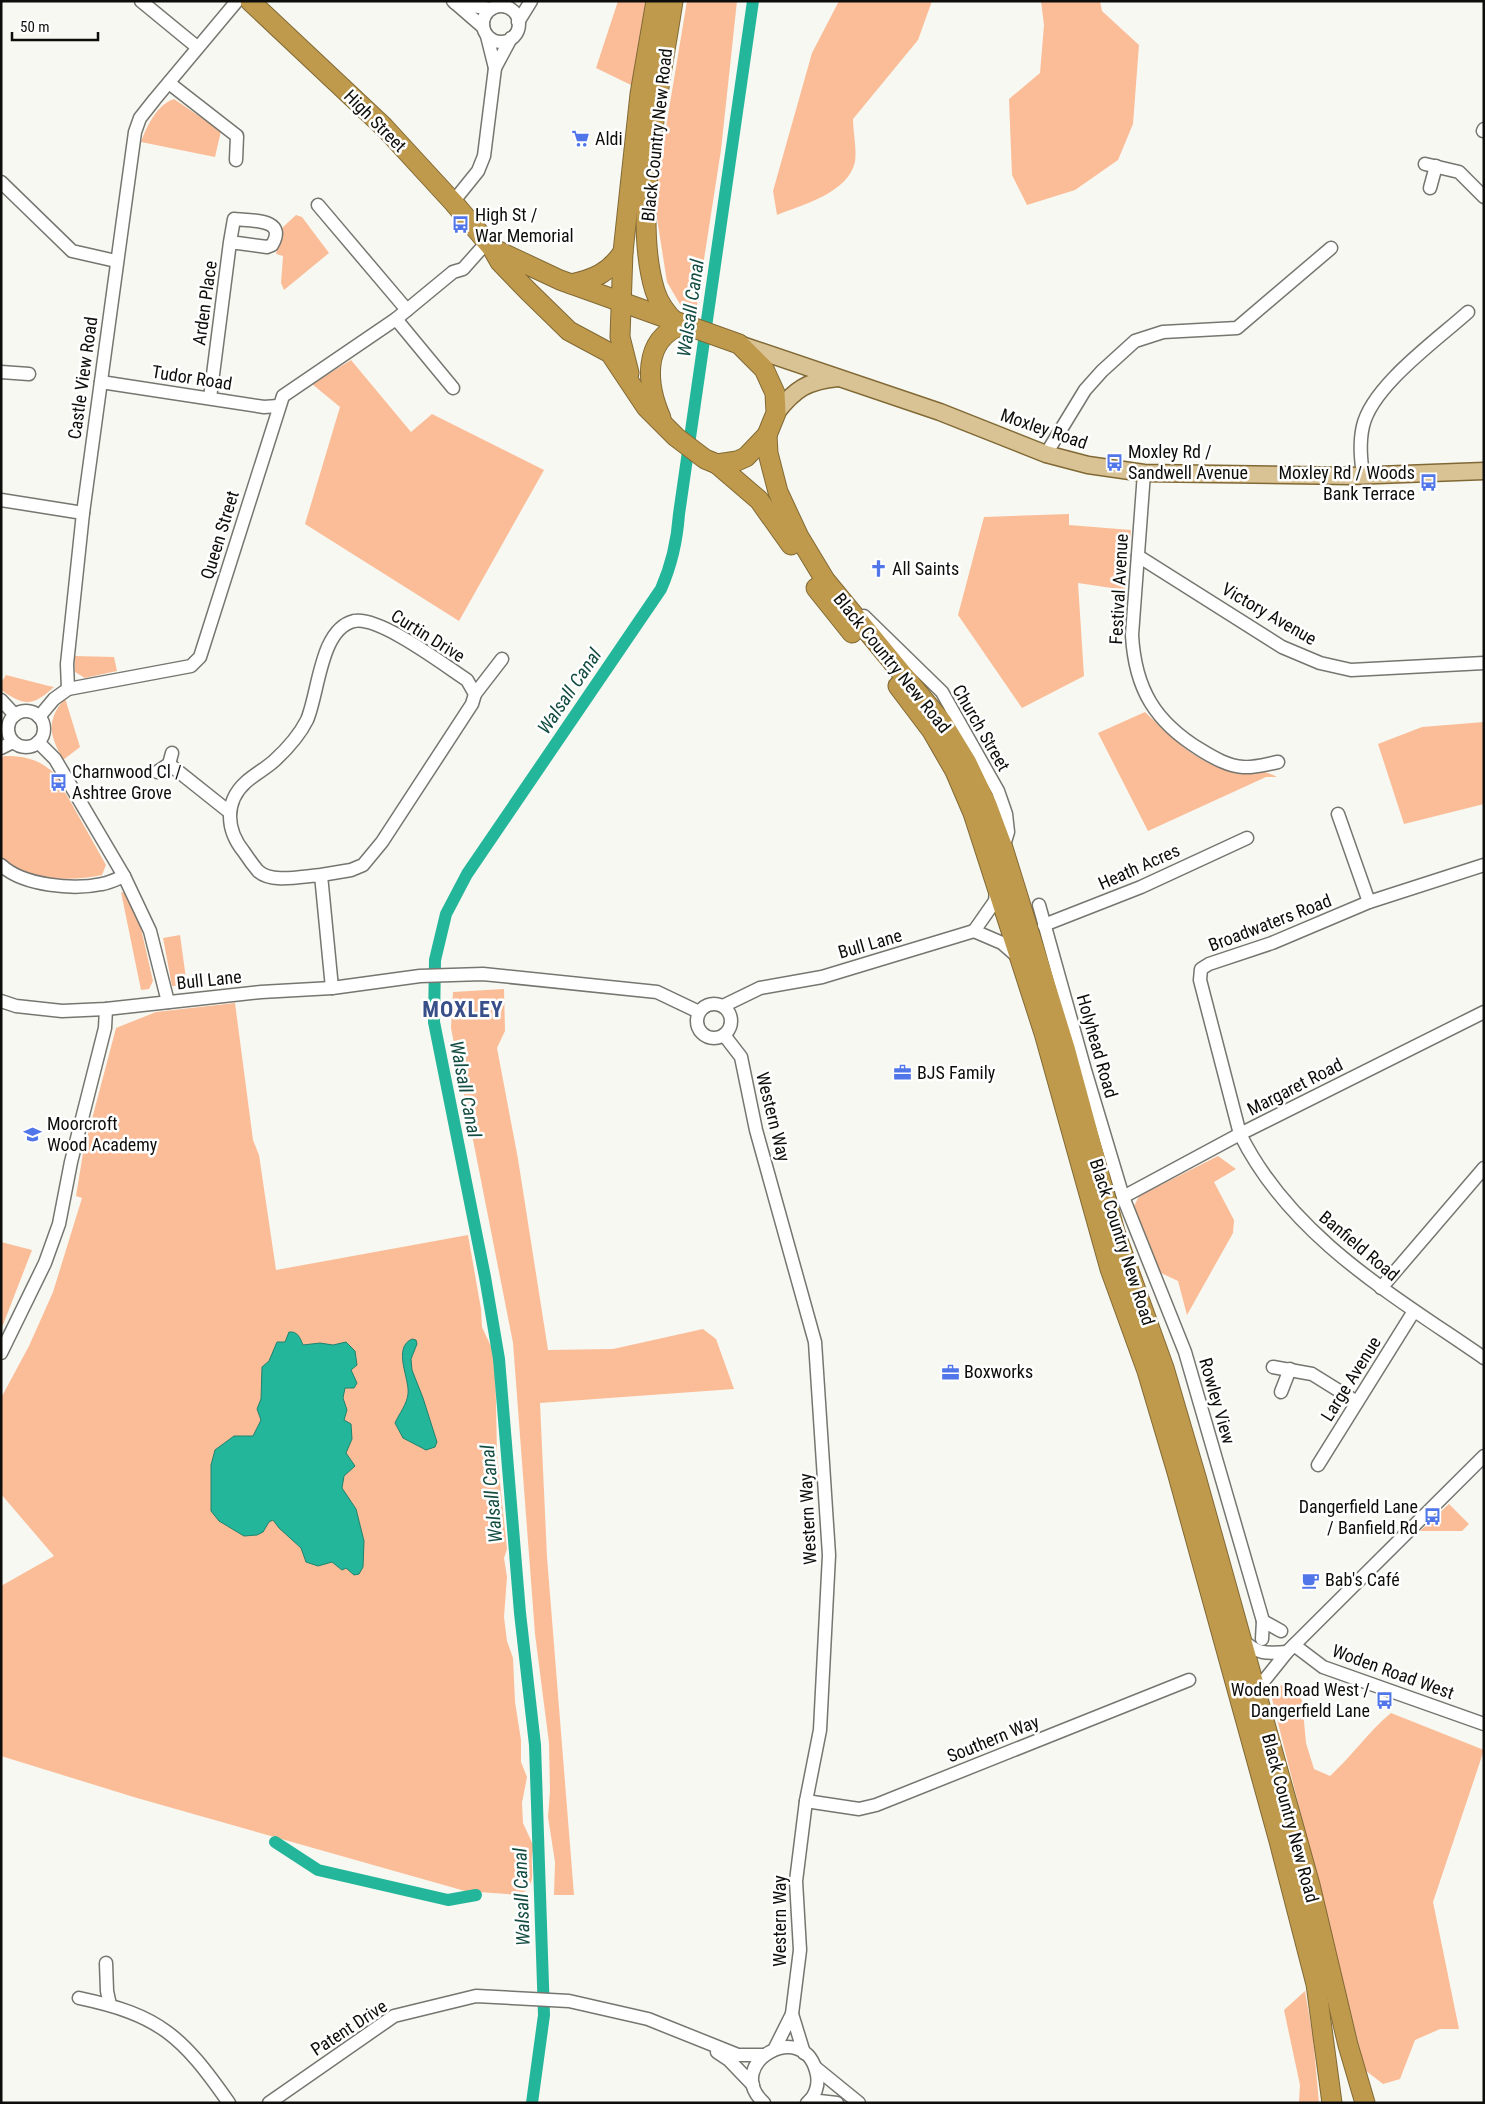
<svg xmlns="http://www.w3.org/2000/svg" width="1485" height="2104" font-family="'Roboto Condensed',sans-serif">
	<rect width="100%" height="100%" fill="#f7f8f1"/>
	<g fill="#fbbd98">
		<polygon points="618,1 649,1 633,86 596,68"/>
		<polygon points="687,1 737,1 721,150 696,311 681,306 667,282 654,199"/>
		<path d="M 839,1 L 932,1 L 918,40 L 853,119 C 853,132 857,149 855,162 C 848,193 802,205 777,215 L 773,191 L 812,53 Z"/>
		<polygon points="1041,1 1100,1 1102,11 1139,45 1133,124 1118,160 1075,190 1027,205 1012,175 1009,99 1040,73 1044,25"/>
		<path d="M 174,99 L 221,131 L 215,157 L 141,142 C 147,125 157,105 174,99 Z"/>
		<polygon points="296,215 302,217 329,253 284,290 281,283 283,256 276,254 282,228"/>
		<polygon points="351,360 411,432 432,414 544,470 459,621 305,524 340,407 312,384"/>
		<polygon points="1069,514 1069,525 1131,530 1125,590 1078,583 1084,676 1022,708 958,615 984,517"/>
		<polygon points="74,656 114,657 117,671 85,678 75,672"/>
		<path d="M 6,675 L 49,686 L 54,687 C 32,707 25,706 1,690 L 1,683 Z"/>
		<path d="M 65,698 L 80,747 L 63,760 C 50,735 45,722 65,698 Z"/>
		<path d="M 1145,712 C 1167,733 1193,761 1224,768 C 1242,773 1261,767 1277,777 L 1266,777 L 1148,831 L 1098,733 Z"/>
		<polygon points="1484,722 1484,804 1404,824 1378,744 1422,727"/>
		<path d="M 4,756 C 25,756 39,759 55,774 L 106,865 L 102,875 C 72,882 24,881 1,858 L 1,758 Z"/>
		<polygon points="121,892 126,893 140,924 153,981 149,989 141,990"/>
		<polygon points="180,935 187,986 172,986 163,938"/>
		<polygon points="504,989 505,1031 497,1048 518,1159 548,1350 613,1349 703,1329 716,1339 734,1389 540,1403 547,1557 574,1895 554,1895 555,1862 548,1817 550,1791 549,1743 535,1634 513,1343 451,1028 453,992"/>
		<path d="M 235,1003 L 253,1140 L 259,1155 L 276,1270 L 468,1235 L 481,1309 L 482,1327 L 495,1355 L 497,1454 L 507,1549 L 504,1558 L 507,1577 L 504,1617 L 507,1641 L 513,1658 L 515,1702 L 521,1740 L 521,1762 L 527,1777 L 522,1803 L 523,1823 L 534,1847 C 527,1866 541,1882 520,1895 L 465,1891 L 137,1798 L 1,1756 L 1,1586 L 54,1556 L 1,1494 L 1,1398 L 29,1346 L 53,1292 L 82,1198 L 76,1196 L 83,1153 L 116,1028 L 156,1012 Z"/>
		<polygon points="1218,1156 1236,1169 1214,1182 1234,1220 1233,1233 1187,1315 1178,1281 1161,1273 1138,1222 1134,1206 1139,1196"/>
		<polygon points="1,1242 32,1250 1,1330"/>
		<polygon points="1449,1504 1469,1524 1462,1531 1420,1531"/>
		<path d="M 1286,1683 L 1302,1700 L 1306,1743 L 1314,1769 L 1330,1776 C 1352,1756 1368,1732 1391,1713 L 1484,1750 L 1433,1902 L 1459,2029 L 1440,2029 L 1415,2040 L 1400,2079 L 1383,2084 L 1365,2070 L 1270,1691 Z"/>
		<polygon points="1305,1991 1313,2038 1319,2103 1299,2103 1300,2085 1284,2010"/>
	</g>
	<g fill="#24b69a" stroke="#1d836f">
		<path d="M 289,1332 C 298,1331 300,1338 303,1345 L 320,1343 L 333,1345 L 346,1342 L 355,1351 L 357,1365 L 351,1370 L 357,1383 L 354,1388 L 345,1388 L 343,1398 L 347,1410 L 344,1420 L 351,1424 L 352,1439 L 346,1453 L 355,1466 L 344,1476 L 342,1488 L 356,1509 L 364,1541 L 363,1567 L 359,1574 L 354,1575 L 346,1568 L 342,1570 L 332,1562 L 318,1566 L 306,1562 L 301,1548 L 279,1528 L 273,1520 L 269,1522 L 263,1532 L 257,1535 L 244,1536 L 219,1521 L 211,1511 L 211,1465 L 215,1450 L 234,1436 L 253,1436 L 261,1420 L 257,1409 L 261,1399 L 262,1367 L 269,1361 L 277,1342 L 285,1342 Z"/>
		<path d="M 412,1339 L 416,1340 L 417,1344 L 411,1359 L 412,1370 L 423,1398 L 437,1442 L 435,1447 L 426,1450 L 403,1438 L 395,1423 C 399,1414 407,1404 408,1394 C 410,1379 392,1348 412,1339 Z"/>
	</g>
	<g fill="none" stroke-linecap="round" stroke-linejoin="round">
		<g stroke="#24b69a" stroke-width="12">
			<polyline points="275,1842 318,1870 448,1900 476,1895"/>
			<path d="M 532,2103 L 544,2015 L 535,1745 L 520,1613 L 499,1359 L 485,1277 L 434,1022 L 435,960 L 446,914 L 467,874 L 661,589 C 672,564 677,542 679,514 L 753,1"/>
		</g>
		<defs>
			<g id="minor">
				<polyline points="141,1 197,47"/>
				<polyline points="453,1 483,27"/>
				<polyline points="455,3 491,9"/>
				<circle cx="501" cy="24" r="18"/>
				<polyline points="518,22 531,1"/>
				<polyline points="495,68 511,38"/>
				<polyline points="169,83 237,136 236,160"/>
				<polyline points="1483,131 1484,129"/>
				<polyline points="1425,164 1459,172 1484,197"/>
				<polyline points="1,182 72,251 116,261"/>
				<polyline points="1430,188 1436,166"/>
				<polyline points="453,202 478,171 484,156 495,68 487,36"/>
				<polyline points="318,205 407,310"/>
				<polyline points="396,319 453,388"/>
				<polyline points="1,372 29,374"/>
				<polyline points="101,382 264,407 278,406"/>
				<path d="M 210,398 L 230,242 L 234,219 C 251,221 288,218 272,245 L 267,247 L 230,242"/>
				<polyline points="1046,454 1085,390 1102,371 1135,341 1163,332 1237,328 1331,248"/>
				<path d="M 1144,473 L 1132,635 C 1135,689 1155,722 1201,750 C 1214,758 1228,766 1243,767 C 1254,768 1267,764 1278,762"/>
				<path d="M 1363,476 C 1361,460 1359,443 1363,426 C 1372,386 1437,340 1468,312"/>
				<polyline points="1,500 83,513"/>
				<polyline points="1138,556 1282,647 1320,663 1351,670 1484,663"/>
				<polyline points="864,616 942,692 998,791 1006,814 1008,832 1003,848"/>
				<polyline points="68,689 67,664 83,513 135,132 140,118 155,99 237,1"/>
				<polyline points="475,694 502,659"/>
				<polyline points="1,700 15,715"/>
				<circle cx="26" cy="729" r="18"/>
				<polyline points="39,717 54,699 68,689 191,666 200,657 283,396 396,319 453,272 463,269 487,242"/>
				<polyline points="38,742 55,759 124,876 150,931 168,1002"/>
				<polyline points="1,748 13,742"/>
				<polyline points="169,764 228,811"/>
				<polyline points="157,772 169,764 172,753"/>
				<polyline points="1338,814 1369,902"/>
				<path d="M 1,865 C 23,886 74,890 102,884 C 109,883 117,879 124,876"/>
				<path d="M 1484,865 L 1369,902 L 1272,943 L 1209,964 L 1201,969 L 1200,980 L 1240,1134 C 1291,1237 1393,1295 1484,1358"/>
				<path d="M 321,875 L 351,870 L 363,865 L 382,842 L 472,704 L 475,694 L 467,680 C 444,665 380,616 354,621 C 320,629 319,692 307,720 C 300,734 286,750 274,761 C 265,769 255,774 246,782 C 224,802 226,830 244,852 C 248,858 253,865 258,871 C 272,884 303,876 321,875 L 332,988"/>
				<polyline points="1039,905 1085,1070 1123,1197 1185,1352 1263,1621"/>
				<polyline points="1044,925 1141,887 1247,838"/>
				<polyline points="974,931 995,901 996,890"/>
				<polyline points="1,1001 16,1006 62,1011 106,1009 261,992 332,988 420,976 483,974 657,992 699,1012"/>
				<circle cx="714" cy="1021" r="17"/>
				<polyline points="723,1006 760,988 822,977 974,931 1002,943 1018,957"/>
				<polyline points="724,1035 741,1057 756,1130 815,1342 829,1555 820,1730 806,1801 796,1881 800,1950 792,2014"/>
				<polyline points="1123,1197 1240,1134 1484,1012"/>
				<polyline points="1381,1288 1484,1168"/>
				<polyline points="1,1353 45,1263 59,1224 71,1162 105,1028 106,1009"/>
				<polyline points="1273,1367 1312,1374 1357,1402"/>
				<polyline points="1281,1392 1290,1369"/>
				<polyline points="1318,1465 1414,1311"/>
				<path d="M 1242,1639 C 1256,1654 1267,1654 1287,1652"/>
				<polyline points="1262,1639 1263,1621 1281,1631"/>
				<polyline points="1294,1645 1323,1667 1484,1724"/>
				<polyline points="1255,1692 1287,1652 1484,1456"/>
				<polyline points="806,1801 859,1809 876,1805 1189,1680"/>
				<polyline points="106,1963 107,1991 110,2005"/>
				<path d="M 79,1998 C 160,2015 182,2036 229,2103"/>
				<polyline points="775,2048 792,2014 804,2053"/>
				<polyline points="717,2052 729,2060 753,2085"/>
				<polyline points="816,2068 859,2103"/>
				<polyline points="810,2100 837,2103"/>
				<polyline points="269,2103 394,2016 476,1996 569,2001 648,2019 738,2055 764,2055"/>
				<path d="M 764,2103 C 721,2063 806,2016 817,2075 C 819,2085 815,2097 807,2103"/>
			</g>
			<g id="major">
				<polyline points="739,344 940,412 1046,454 1088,465 1144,473 1351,476 1484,471"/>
				<path d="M 776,413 C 795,389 807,381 838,378"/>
			</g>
			<g id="highway">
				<polyline points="250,1 384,127 453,202 492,248 500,262 528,291 569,331 610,353 646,407 676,437 705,459 717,464 737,461 746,457 767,435 776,413 775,393 764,369 739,344 560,280 492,248"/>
				<path d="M 673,1 C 661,82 631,214 655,291 C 659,304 667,314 676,323"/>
				<path d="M 571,284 C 594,279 609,273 623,252"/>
				<polyline points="629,373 620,337 623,252 640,94 656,1"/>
				<path d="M 661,418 C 647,386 641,340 682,325"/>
				<polyline points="767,435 768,453 778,492 799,537 825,580 942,722 967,763 987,805 1003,848 1065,1048 1115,1232 1164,1368 1196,1477 1310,1885 1348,2045 1365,2103"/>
				<polyline points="717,464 759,500 791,545"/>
				<polyline points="816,588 852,633"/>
				<polyline points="898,686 932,731 955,771 973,813 1044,1033 1110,1269 1147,1371 1177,1472 1279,1841 1316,1984 1332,2103"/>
			</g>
		</defs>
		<use href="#minor" stroke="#757670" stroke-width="15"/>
		<use href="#major" stroke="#816935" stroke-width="19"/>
		<use href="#highway" stroke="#816935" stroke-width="21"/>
		<use href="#minor" stroke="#fff" stroke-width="12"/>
		<use href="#major" stroke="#d9c294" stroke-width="16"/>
		<use href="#highway" stroke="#c09a4c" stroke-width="19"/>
	</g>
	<defs>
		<symbol id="supermarket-bare" viewBox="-9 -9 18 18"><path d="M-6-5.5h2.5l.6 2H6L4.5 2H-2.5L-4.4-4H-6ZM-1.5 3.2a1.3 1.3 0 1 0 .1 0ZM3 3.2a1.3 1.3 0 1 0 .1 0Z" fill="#5076e9" stroke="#fff" stroke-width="2.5" paint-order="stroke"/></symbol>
		<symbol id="bus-bare" viewBox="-9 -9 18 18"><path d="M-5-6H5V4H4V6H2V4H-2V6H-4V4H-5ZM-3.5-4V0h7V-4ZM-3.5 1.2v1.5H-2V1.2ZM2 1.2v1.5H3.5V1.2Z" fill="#5076e9" stroke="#fff" stroke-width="2.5" paint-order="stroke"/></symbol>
		<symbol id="church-bare" viewBox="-9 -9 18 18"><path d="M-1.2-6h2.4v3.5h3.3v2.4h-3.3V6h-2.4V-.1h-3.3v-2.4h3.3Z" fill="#5076e9" stroke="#fff" stroke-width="2.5" paint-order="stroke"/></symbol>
		<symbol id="office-bare" viewBox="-9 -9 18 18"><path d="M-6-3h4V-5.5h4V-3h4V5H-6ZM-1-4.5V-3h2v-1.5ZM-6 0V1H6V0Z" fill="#5076e9" stroke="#fff" stroke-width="2.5" paint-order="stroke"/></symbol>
		<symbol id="school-bare" viewBox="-9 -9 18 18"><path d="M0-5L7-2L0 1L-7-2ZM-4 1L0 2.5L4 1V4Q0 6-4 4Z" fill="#5076e9" stroke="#fff" stroke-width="2.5" paint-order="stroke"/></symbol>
		<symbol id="cafe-bare" viewBox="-9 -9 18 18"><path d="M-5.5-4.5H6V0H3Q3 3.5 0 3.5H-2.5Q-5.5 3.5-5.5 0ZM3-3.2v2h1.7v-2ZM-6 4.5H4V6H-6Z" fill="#5076e9" stroke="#fff" stroke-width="2.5" paint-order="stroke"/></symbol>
	</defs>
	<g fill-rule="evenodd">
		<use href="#supermarket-bare" x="568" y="126" width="25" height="25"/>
		<use href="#bus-bare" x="448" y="212" width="25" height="25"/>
		<use href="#bus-bare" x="1102" y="450" width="25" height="25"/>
		<use href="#bus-bare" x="1416" y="470" width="25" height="25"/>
		<use href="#church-bare" x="866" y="556" width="25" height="25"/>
		<use href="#bus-bare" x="46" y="770" width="25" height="25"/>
		<use href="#office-bare" x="890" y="1060" width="25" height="25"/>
		<use href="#school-bare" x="20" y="1122" width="25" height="25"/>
		<use href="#office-bare" x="938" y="1360" width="25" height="25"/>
		<use href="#bus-bare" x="1420" y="1504" width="25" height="25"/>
		<use href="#cafe-bare" x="1298" y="1568" width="25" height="25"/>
		<use href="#bus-bare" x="1372" y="1688" width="25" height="25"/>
	</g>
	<g text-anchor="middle" stroke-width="5" stroke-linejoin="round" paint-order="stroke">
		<g font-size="18" fill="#0d0d0b" stroke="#fff">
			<text transform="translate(375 121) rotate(45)" y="6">High Street</text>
			<text transform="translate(657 135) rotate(-84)" y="6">Black Country New Road</text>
			<text transform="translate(205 303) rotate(-82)" y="6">Arden Place</text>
			<text transform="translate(83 378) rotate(-82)" y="6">Castle View Road</text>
			<text transform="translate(192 378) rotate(9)" y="6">Tudor Road</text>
			<text transform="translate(1044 429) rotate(19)" y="6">Moxley Road</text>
			<text transform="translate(220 535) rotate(-73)" y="6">Queen Street</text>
			<text transform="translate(1119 589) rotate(-87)" y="6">Festival Avenue</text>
			<text transform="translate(1269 614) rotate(30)" y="6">Victory Avenue</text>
			<text transform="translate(428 636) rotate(32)" y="6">Curtin Drive</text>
			<text transform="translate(892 663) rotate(51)" y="6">Black Country New Road</text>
			<text transform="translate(981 728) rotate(60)" y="6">Church Street</text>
			<text transform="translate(1139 867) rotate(-24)" y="6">Heath Acres</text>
			<text transform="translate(1270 923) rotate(-21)" y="6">Broadwaters Road</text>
			<text transform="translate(870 944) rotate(-16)" y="6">Bull Lane</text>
			<text transform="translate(209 980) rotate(-6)" y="6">Bull Lane</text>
			<text transform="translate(1097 1046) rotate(74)" y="6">Holyhead Road</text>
			<text transform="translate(1295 1087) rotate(-27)" y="6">Margaret Road</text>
			<text transform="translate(773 1117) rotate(76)" y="6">Western Way</text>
			<text transform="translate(1122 1242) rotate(72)" y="6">Black Country New Road</text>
			<text transform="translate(1359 1246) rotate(40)" y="6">Banfield Road</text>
			<text transform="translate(1351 1379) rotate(-58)" y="6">Large Avenue</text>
			<text transform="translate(1217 1401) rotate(74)" y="6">Rowley View</text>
			<text transform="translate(808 1519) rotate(-93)" y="6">Western Way</text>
			<text transform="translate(1393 1672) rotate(20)" y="6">Woden Road West</text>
			<text transform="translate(993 1739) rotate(-22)" y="6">Southern Way</text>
			<text transform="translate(1290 1818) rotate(75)" y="6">Black Country New Road</text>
			<text transform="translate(780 1921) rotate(-90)" y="6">Western Way</text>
			<text transform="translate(349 2028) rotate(-33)" y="6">Patent Drive</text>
		</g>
		<g font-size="18" fill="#0d0d0b" stroke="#fff" text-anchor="start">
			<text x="595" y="145">Aldi</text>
			<text x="475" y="221">High St /<tspan x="475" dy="21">War Memorial</tspan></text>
			<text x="1128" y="458">Moxley Rd /<tspan x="1128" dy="21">Sandwell Avenue</tspan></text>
			<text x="1415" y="479" text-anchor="end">Moxley Rd / Woods<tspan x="1415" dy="21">Bank Terrace</tspan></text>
			<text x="892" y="575">All Saints</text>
			<text x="72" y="778">Charnwood Cl /<tspan x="72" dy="21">Ashtree Grove</tspan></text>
			<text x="917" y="1079">BJS Family</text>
			<text x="47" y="1130">Moorcroft<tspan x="47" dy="21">Wood Academy</tspan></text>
			<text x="964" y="1378">Boxworks</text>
			<text x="1418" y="1513" text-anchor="end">Dangerfield Lane<tspan x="1418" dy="21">/ Banfield Rd</tspan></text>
			<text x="1325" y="1586">Bab's Café</text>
			<text x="1370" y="1696" text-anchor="end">Woden Road West /<tspan x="1370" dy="21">Dangerfield Lane</tspan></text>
		</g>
		<g font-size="19" font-style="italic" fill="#134c40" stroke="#fff">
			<text transform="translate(690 308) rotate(-82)" y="7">Walsall Canal</text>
			<text transform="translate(569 691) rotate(-56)" y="7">Walsall Canal</text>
			<text transform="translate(466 1089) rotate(79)" y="7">Walsall Canal</text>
			<text transform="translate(491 1494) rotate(-95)" y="7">Walsall Canal</text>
			<text transform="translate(521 1897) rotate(-92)" y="7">Walsall Canal</text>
		</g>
		<g font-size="22" font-weight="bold" letter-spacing="1" fill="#394f89" stroke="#fff">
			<text x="463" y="1017">MOXLEY</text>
		</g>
	</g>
	<rect width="1485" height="2104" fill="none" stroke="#0d0d0b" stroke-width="5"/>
	<path d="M12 32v8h86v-8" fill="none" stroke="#0d0d0b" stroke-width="2.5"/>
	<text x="20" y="32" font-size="15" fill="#0d0d0b" stroke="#ffffff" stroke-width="4" paint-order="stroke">50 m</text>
</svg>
